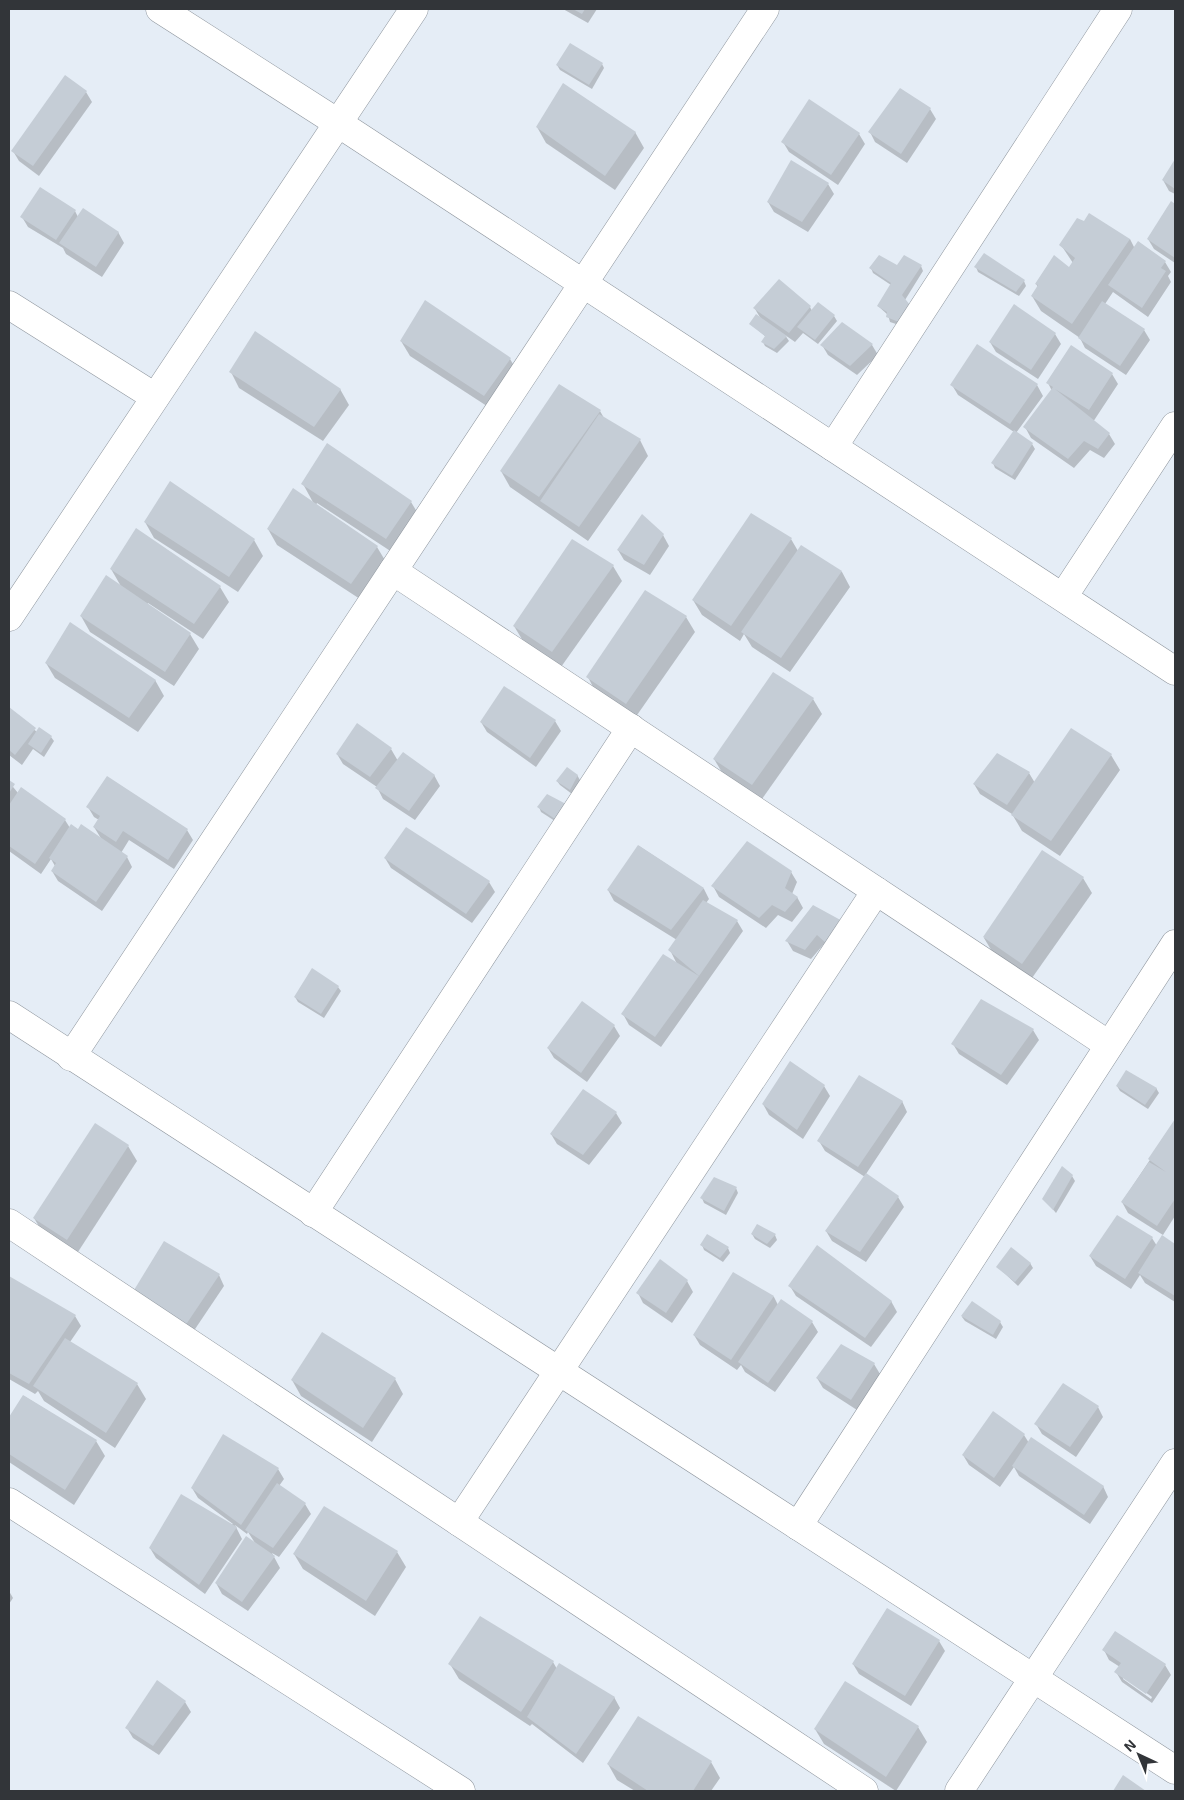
<svg xmlns="http://www.w3.org/2000/svg" width="1184" height="1800" font-family="'Exo 2',sans-serif">
	<rect width="100%" height="100%" fill="#e5edf6"/>
	<g fill="#0003" fill-rule="evenodd">
		<polygon points="563,9 597,9 588,23"/>
		<polygon points="602,64 604,68 592,89 560,70 557,65"/>
		<polygon points="86,92 92,102 39,176 19,161 13,151"/>
		<polygon points="930,109 936,119 907,163 875,142 870,132"/>
		<polygon points="537,127 635,132 644,148 615,190 546,143"/>
		<polygon points="859,134 865,144 838,185 789,152 783,142"/>
		<polygon points="1175,162 1175,194 1169,191 1163,180"/>
		<polygon points="828,184 834,194 808,232 774,212 768,202"/>
		<polygon points="1172,203 1175,205 1175,263 1154,249 1148,239"/>
		<polygon points="75,211 78,217 118,232 124,243 102,277 66,254 63,248 28,227 22,217"/>
		<polygon points="1130,239 1135,249 1165,262 1171,272 1168,276 1171,282 1148,317 1113,292 1105,304 1144,330 1150,340 1126,375 1085,348 1080,338 1041,311 1032,296 1038,287 1036,284 1069,268 1073,263 1061,245"/>
		<polygon points="921,266 923,271 905,300 902,326 890,322 888,315 878,306 891,285 873,273 871,268"/>
		<polygon points="976,267 1024,281 1026,286 1019,296 978,272"/>
		<polygon points="810,307 812,311 834,316 837,321 818,344 803,333 795,342 785,335 789,341 777,353 765,346 763,342 766,337 751,324 761,319 755,309"/>
		<polygon points="842,323 872,345 878,355 857,375 828,355 822,345"/>
		<polygon points="1055,334 1061,344 1038,379 996,352 990,342"/>
		<polygon points="401,341 510,359 519,374 493,410 410,356"/>
		<polygon points="1071,347 1112,374 1118,384 1093,422 1109,434 1115,444 1104,458 1090,450 1074,468 1031,438 1025,427 1052,391 1048,383"/>
		<polygon points="231,372 340,389 349,405 323,441 239,388"/>
		<polygon points="952,385 1037,385 1043,396 1016,433 1032,444 1035,449 1015,480 995,468 993,463 1014,432 958,395"/>
		<polygon points="600,411 604,418 640,440 648,456 588,541 510,487 501,471"/>
		<polygon points="327,445 411,502 420,517 395,554 317,503 316,505 377,547 386,562 360,599 277,545 268,529 314,504 303,484"/>
		<polygon points="145,522 254,540 263,556 238,592 154,538"/>
		<polygon points="663,535 669,546 650,575 624,560 618,550"/>
		<polygon points="791,539 798,551 842,572 850,587 790,672 752,647 744,634 740,641 702,615 693,600"/>
		<polygon points="613,566 622,581 561,667 523,641 514,626"/>
		<polygon points="111,569 220,587 229,602 203,639 148,603 147,605 190,634 199,649 174,686 90,632 81,616 122,588"/>
		<polygon points="686,617 695,632 635,718 596,693 588,677"/>
		<polygon points="46,663 155,680 164,696 138,732 55,678"/>
		<polygon points="813,699 822,714 762,799 723,774 714,759"/>
		<polygon points="9,709 37,732 51,737 54,741 44,757 33,749 22,765 9,755"/>
		<polygon points="555,721 561,731 536,767 487,732 481,722"/>
		<polygon points="391,749 398,761 434,775 440,786 415,820 383,799 377,787 343,764 337,754"/>
		<polygon points="1111,755 1120,770 1060,856 1022,831 1012,814 980,794 974,784 1029,773 1035,783"/>
		<polygon points="577,775 580,780 572,794 560,785 557,781"/>
		<polygon points="9,782 18,793 65,820 70,828 102,840 94,827 99,820 94,817 88,807 187,830 193,840 174,869 129,840 121,853 127,857 132,867 102,911 58,881 52,871 55,866 51,859 41,874 9,851"/>
		<polygon points="548,795 558,823 541,812 539,807"/>
		<polygon points="639,846 704,889 709,899 706,903 737,921 743,931 661,1047 629,1025 623,1014 677,964 670,950 677,940 614,901 608,890"/>
		<polygon points="385,858 489,882 495,892 472,923 391,868"/>
		<polygon points="791,872 797,882 792,894 797,897 803,908 792,922 778,915 766,928 719,897 713,886"/>
		<polygon points="1083,878 1092,893 1032,978 993,953 984,938"/>
		<polygon points="813,907 833,953 823,945 811,959 793,951 787,941"/>
		<polygon points="338,987 341,991 324,1018 298,1002 295,997"/>
		<polygon points="614,1026 620,1036 587,1082 554,1058 548,1048"/>
		<polygon points="1033,1030 1039,1040 1007,1085 959,1054 953,1044"/>
		<polygon points="824,1086 830,1096 803,1139 769,1115 763,1104"/>
		<polygon points="1117,1086 1156,1088 1159,1093 1148,1109 1120,1091"/>
		<polygon points="902,1101 907,1112 866,1174 898,1197 904,1207 866,1262 832,1241 826,1231 865,1177 825,1151 819,1141"/>
		<polygon points="616,1113 622,1123 589,1165 557,1144 551,1134"/>
		<polygon points="1175,1122 1175,1216 1163,1235 1128,1213 1122,1202"/>
		<polygon points="128,1146 137,1161 76,1255 43,1233 34,1218"/>
		<polygon points="1072,1176 1075,1181 1056,1213 1044,1199"/>
		<polygon points="736,1188 738,1193 726,1215 704,1203 702,1198"/>
		<polygon points="1118,1217 1152,1238 1157,1246 1163,1237 1175,1246 1175,1302 1145,1283 1140,1275 1131,1289 1096,1266 1090,1256"/>
		<polygon points="752,1234 775,1235 777,1240 770,1248 755,1239"/>
		<polygon points="164,1243 219,1275 224,1286 187,1341"/>
		<polygon points="702,1245 728,1248 730,1253 723,1262 704,1250"/>
		<polygon points="661,1261 687,1281 693,1292 672,1323 643,1303 638,1293"/>
		<polygon points="1030,1263 1033,1268 1018,1286 998,1267"/>
		<polygon points="734,1274 774,1297 778,1305 781,1301 812,1322 818,1332 775,1392 745,1372 741,1365 737,1370 700,1345 694,1335"/>
		<polygon points="9,1277 75,1316 81,1326 70,1342 137,1384 146,1399 115,1448 44,1401 38,1391 35,1394 9,1379"/>
		<polygon points="790,1286 891,1301 897,1312 871,1347 796,1296"/>
		<polygon points="972,1302 1000,1322 1003,1327 996,1339 965,1321 962,1317"/>
		<polygon points="874,1364 880,1374 857,1410 823,1388 817,1378"/>
		<polygon points="395,1379 403,1394 372,1442 301,1396 292,1380"/>
		<polygon points="24,1396 96,1441 105,1456 74,1505 9,1462 9,1420"/>
		<polygon points="1098,1407 1103,1417 1076,1457 1042,1434 1036,1424"/>
		<polygon points="1024,1435 1029,1443 1103,1486 1108,1497 1090,1524 1019,1476 1014,1467 1000,1487 969,1465 963,1455"/>
		<polygon points="278,1469 284,1479 279,1486 305,1504 311,1514 279,1557 272,1553 280,1568 248,1611 222,1594 216,1583 255,1543 248,1532 247,1534 235,1525 242,1539 205,1594 156,1558 150,1548 233,1524 198,1498 192,1488"/>
		<polygon points="397,1552 406,1567 375,1616 303,1569 294,1554"/>
		<polygon points="9,1591 13,1598 9,1604"/>
		<polygon points="887,1609 939,1641 945,1651 911,1706 859,1674 853,1664"/>
		<path d="M 1104,1650 L 1165,1665 L 1171,1675 L 1152,1703 L 1122,1682 L 1116,1672 L 1120,1667 L 1109,1660 ZM 1123,1676 L 1152,1697 L 1151,1699 L 1123,1679 Z"/>
		<polygon points="553,1662 557,1669 614,1697 620,1708 583,1763 532,1724 530,1726 459,1679 450,1664"/>
		<polygon points="185,1702 191,1712 159,1755 133,1738 127,1728"/>
		<polygon points="918,1727 927,1742 896,1791 824,1744 815,1729"/>
		<polygon points="711,1762 720,1778 711,1791 635,1791 617,1780 608,1764"/>
	</g>
	<g fill="#c5cdd6">
		<polygon points="573,9 585,9 582,14"/>
		<polygon points="570,43 603,63 589,85 556,65"/>
		<polygon points="65,75 87,91 33,166 11,151"/>
		<polygon points="563,83 636,132 605,176 536,127"/>
		<polygon points="900,88 931,108 901,154 868,132"/>
		<polygon points="809,99 860,133 831,175 781,142"/>
		<polygon points="1175,159 1175,189 1162,180"/>
		<polygon points="791,160 829,183 802,222 767,202"/>
		<polygon points="40,187 76,210 56,240 20,217"/>
		<polygon points="1171,201 1175,204 1175,258 1147,239"/>
		<polygon points="83,208 119,232 96,267 59,243"/>
		<polygon points="1089,213 1130,239 1072,324 1031,296 1038,285 1035,284 1054,255 1069,267 1075,258 1059,245 1077,218 1084,221"/>
		<polygon points="1138,241 1166,261 1161,268 1166,271 1142,308 1108,285"/>
		<polygon points="984,253 1025,280 1016,292 974,267"/>
		<polygon points="879,255 897,265 904,255 922,265 902,295 910,305 899,322 886,317 887,312 877,306 891,283 869,268"/>
		<polygon points="779,279 811,306 789,333 753,308"/>
		<polygon points="425,300 511,358 484,396 400,341"/>
		<polygon points="1102,301 1145,329 1120,366 1078,338"/>
		<polygon points="818,302 835,315 815,340 797,327"/>
		<polygon points="1014,304 1056,333 1031,370 989,342"/>
		<polygon points="756,314 787,336 774,349 761,342 765,336 749,324"/>
		<polygon points="842,322 873,344 850,366 820,345"/>
		<polygon points="255,331 341,389 314,427 229,372"/>
		<polygon points="977,344 1038,384 1010,424 950,385"/>
		<polygon points="1071,345 1113,373 1089,410 1055,389 1110,433 1098,449 1084,441 1068,459 1023,427 1053,387 1046,383"/>
		<polygon points="559,384 601,410 539,497 500,471"/>
		<polygon points="599,414 641,439 579,527 540,501"/>
		<polygon points="1014,430 1033,443 1012,476 991,463"/>
		<polygon points="327,443 412,501 386,539 301,484"/>
		<polygon points="170,481 255,539 229,577 144,522"/>
		<polygon points="293,488 378,546 351,584 267,529"/>
		<polygon points="751,513 792,538 731,626 692,600"/>
		<polygon points="642,514 664,534 644,565 617,550"/>
		<polygon points="136,528 221,586 194,624 110,569"/>
		<polygon points="572,539 614,565 552,652 513,626"/>
		<polygon points="801,545 842,571 781,658 741,632"/>
		<polygon points="106,575 191,633 165,672 80,616"/>
		<polygon points="645,590 687,616 626,704 586,677"/>
		<polygon points="70,622 156,680 129,718 45,663"/>
		<polygon points="773,672 814,698 752,785 713,759"/>
		<polygon points="504,686 556,720 530,758 480,722"/>
		<polygon points="9,707 36,728 15,755 9,750"/>
		<polygon points="357,723 392,748 370,777 336,754"/>
		<polygon points="39,727 52,736 41,753 28,744"/>
		<polygon points="1071,728 1112,754 1051,841 1011,815"/>
		<polygon points="403,752 435,775 409,811 375,788"/>
		<polygon points="997,753 1030,772 1007,805 973,784"/>
		<polygon points="567,767 578,775 570,790 556,781"/>
		<polygon points="107,776 188,829 168,860 123,831 116,842 93,827 100,816 86,807"/>
		<polygon points="9,780 15,784 9,793"/>
		<polygon points="21,787 66,819 35,864 9,846 9,805"/>
		<polygon points="547,794 566,804 555,819 537,807"/>
		<polygon points="71,824 78,829 81,824 128,856 96,902 51,871 56,863 49,858"/>
		<polygon points="406,827 490,881 466,914 384,858"/>
		<polygon points="747,841 792,871 785,888 798,897 785,912 772,905 759,918 711,886"/>
		<polygon points="638,845 704,888 671,930 607,890"/>
		<polygon points="1042,850 1084,877 1022,964 983,937"/>
		<polygon points="703,900 738,920 699,976 668,950"/>
		<polygon points="813,905 846,923 827,944 817,935 805,950 785,941"/>
		<polygon points="663,954 699,976 655,1037 621,1014"/>
		<polygon points="312,968 339,986 321,1014 294,997"/>
		<polygon points="981,999 1034,1029 1001,1075 951,1044"/>
		<polygon points="582,1001 615,1025 581,1073 547,1048"/>
		<polygon points="790,1061 825,1085 797,1130 762,1104"/>
		<polygon points="1126,1070 1157,1088 1145,1105 1116,1086"/>
		<polygon points="859,1075 903,1101 858,1167 817,1141"/>
		<polygon points="583,1089 617,1112 583,1155 550,1134"/>
		<polygon points="1175,1119 1175,1199 1157,1226 1121,1202 1149,1162 1166,1172 1148,1159"/>
		<polygon points="95,1123 129,1145 67,1240 33,1218"/>
		<polygon points="1062,1166 1073,1175 1053,1210 1042,1199"/>
		<polygon points="866,1173 899,1196 860,1252 825,1231"/>
		<polygon points="714,1177 737,1187 724,1211 700,1198"/>
		<polygon points="1117,1215 1153,1237 1125,1279 1089,1256"/>
		<polygon points="757,1224 776,1234 767,1244 751,1234"/>
		<polygon points="707,1234 729,1247 720,1258 700,1245"/>
		<polygon points="1162,1235 1175,1244 1175,1296 1138,1273"/>
		<polygon points="164,1241 220,1274 181,1332 131,1295"/>
		<polygon points="817,1245 892,1301 865,1338 788,1286"/>
		<polygon points="1011,1247 1031,1263 1015,1282 996,1267"/>
		<polygon points="660,1259 688,1280 666,1313 636,1293"/>
		<polygon points="733,1272 774,1296 731,1360 693,1335"/>
		<polygon points="9,1276 76,1315 29,1384 9,1373"/>
		<polygon points="781,1299 813,1321 768,1383 738,1362"/>
		<polygon points="972,1301 1001,1321 993,1335 961,1316"/>
		<polygon points="322,1332 396,1378 363,1428 291,1380"/>
		<polygon points="65,1338 138,1383 106,1433 33,1386"/>
		<polygon points="841,1344 875,1363 851,1400 816,1378"/>
		<polygon points="1063,1383 1099,1406 1070,1447 1034,1424"/>
		<polygon points="23,1395 97,1440 65,1490 9,1454 9,1417"/>
		<polygon points="993,1411 1025,1434 994,1478 962,1455"/>
		<polygon points="223,1434 279,1468 241,1525 191,1488"/>
		<polygon points="1031,1437 1104,1486 1084,1515 1012,1466"/>
		<polygon points="277,1483 306,1503 273,1548 245,1530"/>
		<polygon points="181,1494 237,1527 199,1585 149,1548"/>
		<polygon points="324,1506 398,1551 366,1601 293,1554"/>
		<polygon points="246,1536 275,1556 242,1602 215,1583"/>
		<polygon points="887,1608 940,1640 905,1696 852,1664"/>
		<polygon points="480,1616 554,1661 521,1712 448,1664"/>
		<polygon points="1115,1631 1166,1664 1146,1694 1114,1672 1121,1663 1102,1650"/>
		<polygon points="559,1663 615,1697 576,1754 527,1717"/>
		<polygon points="157,1680 186,1701 153,1746 125,1728"/>
		<polygon points="845,1681 919,1726 886,1777 814,1729"/>
		<polygon points="638,1716 712,1761 693,1791 648,1791 607,1764"/>
		<polygon points="1123,1775 1146,1791 1113,1791"/>
	</g>
	<g fill="none" stroke-linecap="round" stroke-linejoin="round">
		<defs>
			<g id="minor">
				<polyline points="160,9 338,123 1175,671"/>
				<polyline points="9,305 155,397"/>
				<polyline points="833,447 1118,9"/>
				<polyline points="393,571 1109,1045"/>
				<polyline points="1063,597 1175,426"/>
				<polyline points="9,617 414,9"/>
				<polyline points="9,1015 1175,1770"/>
				<polyline points="71,1057 765,9"/>
				<polyline points="313,1213 631,728"/>
				<polyline points="9,1223 864,1791"/>
				<polyline points="9,1502 461,1791"/>
				<polyline points="459,1522 876,891"/>
				<polyline points="798,1526 1175,944"/>
				<polyline points="959,1791 1175,1463"/>
			</g>
		</defs>
		<use href="#minor" stroke="#8f969e" stroke-width="29"/>
		<use href="#minor" stroke="#fff" stroke-width="28"/>
	</g>
	<rect width="1184" height="1800" fill="none" stroke="#323539" stroke-width="20"/>
	<g transform="translate(1139 1755) rotate(316)" stroke="#ffffff" stroke-width="4" paint-order="stroke">
	<path d="M0-4L9 19L0 12L-9 19Z" fill="#323539"/>
	<text y="-8" font-size="14" font-weight="bold" text-anchor="middle" fill="#323539">N</text>
	</g>
</svg>
